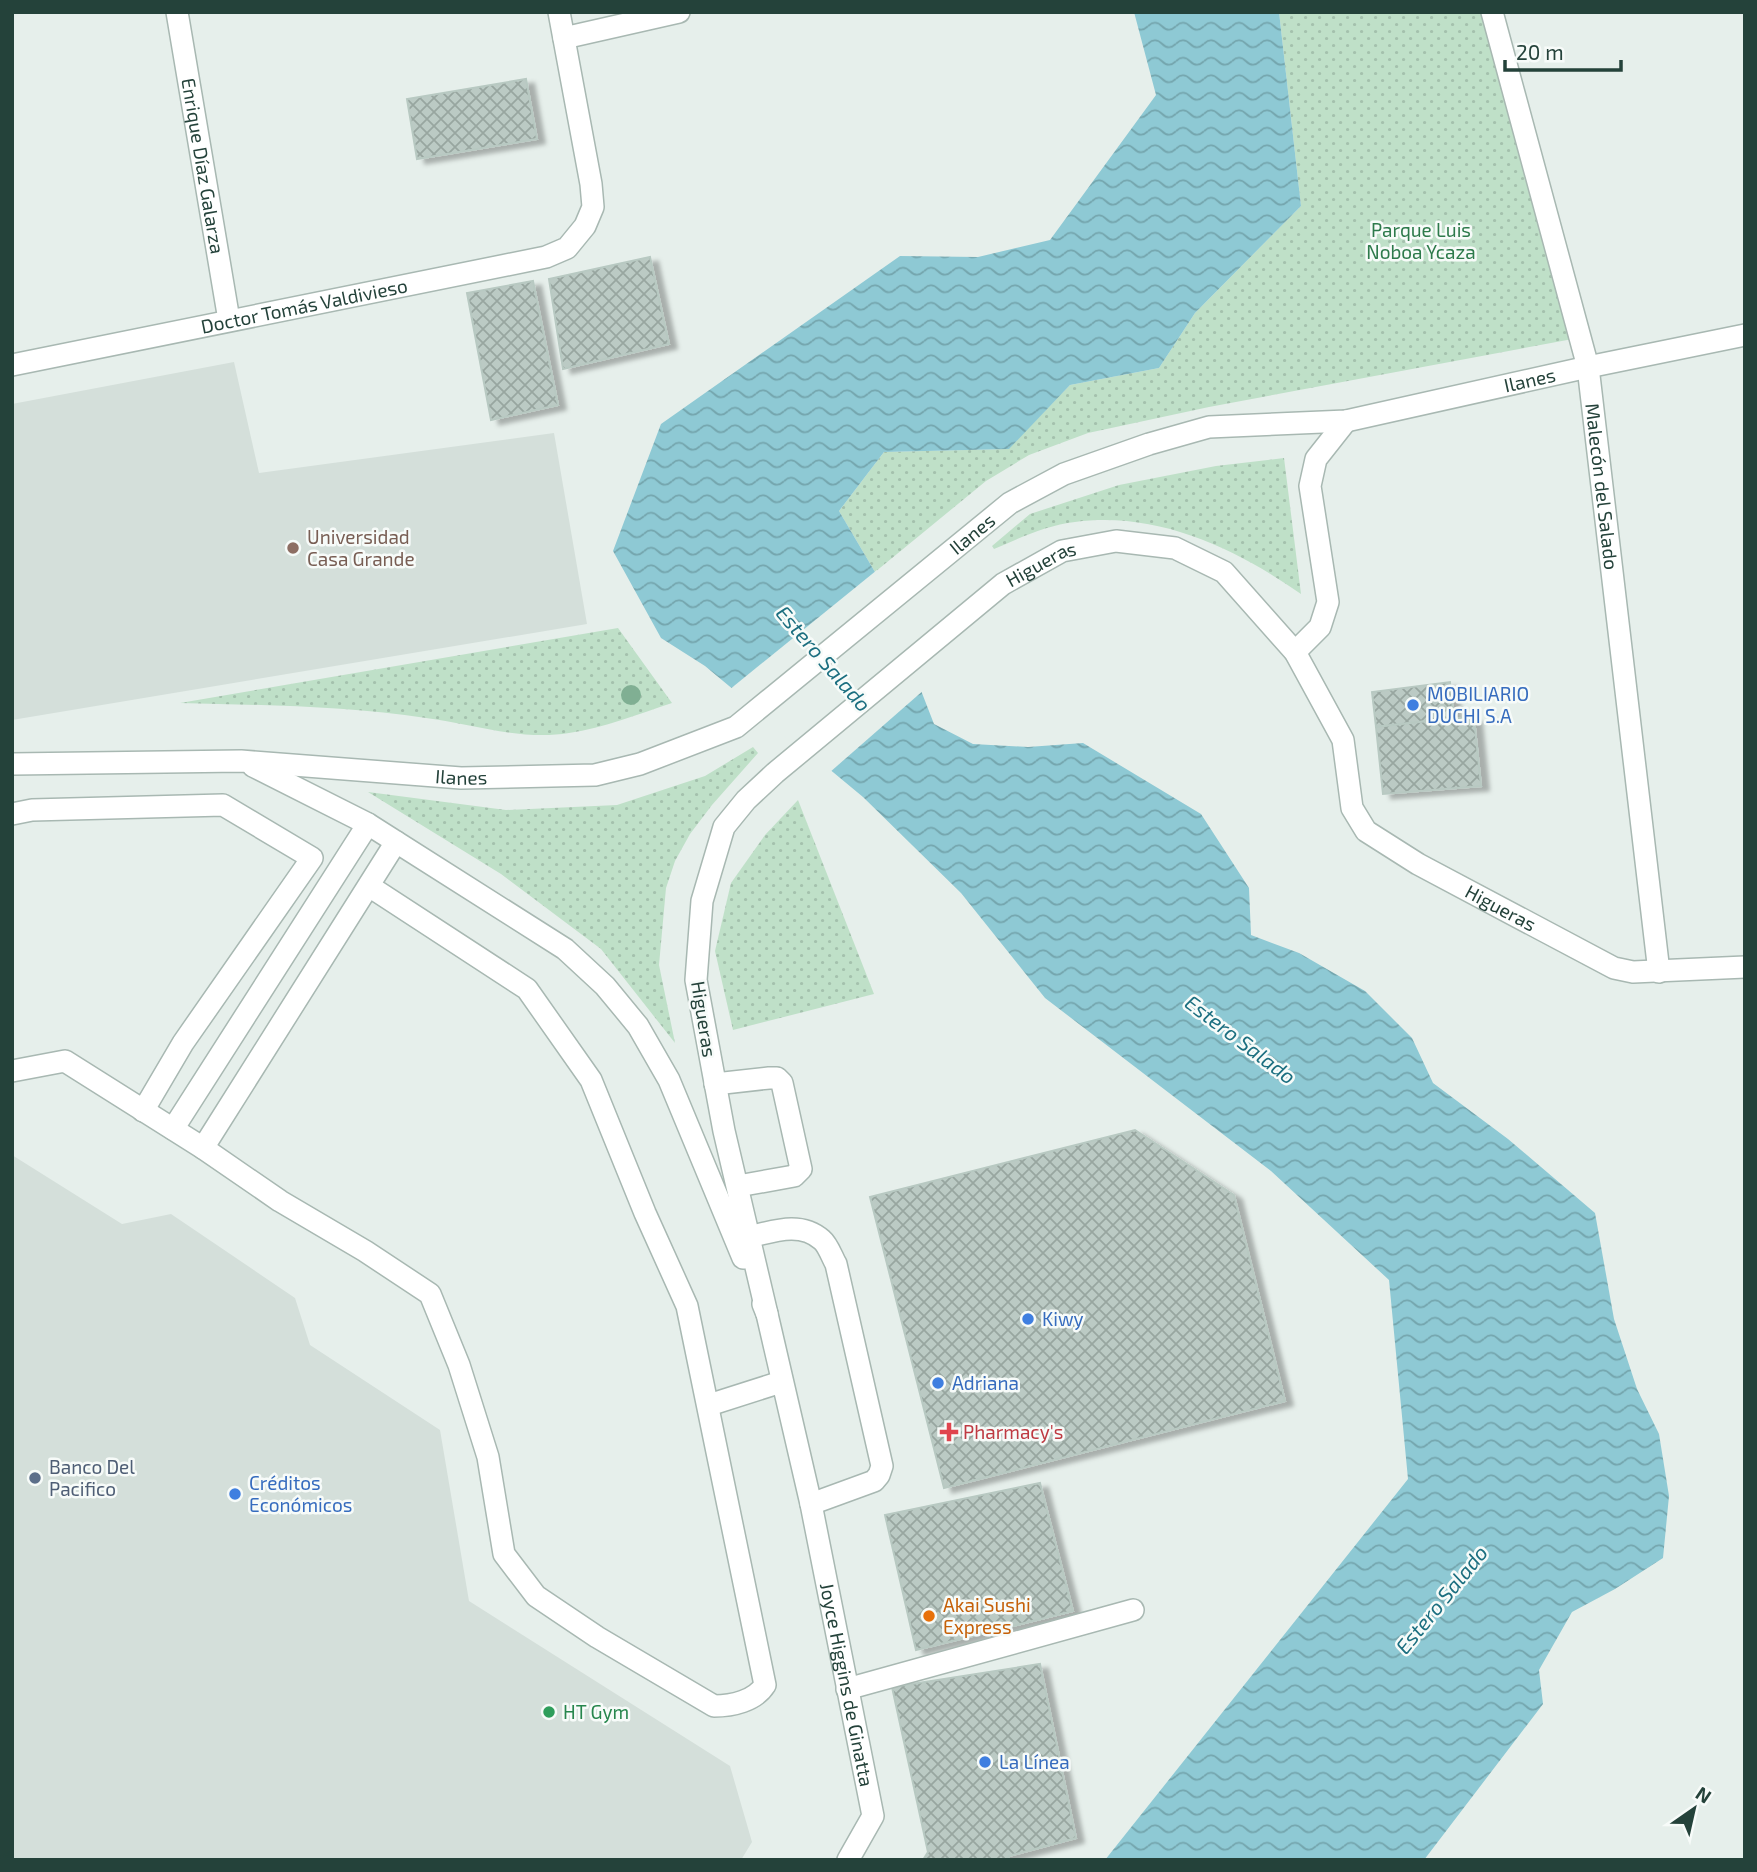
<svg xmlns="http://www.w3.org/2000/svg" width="1757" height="1872" font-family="'Exo 2',sans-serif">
	<defs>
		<pattern id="green-dots" width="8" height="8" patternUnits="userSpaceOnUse" patternTransform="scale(1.75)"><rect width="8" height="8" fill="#bfe0c8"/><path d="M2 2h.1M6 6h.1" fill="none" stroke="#a4c1ad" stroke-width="1.8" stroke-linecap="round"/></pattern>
		<pattern id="water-waves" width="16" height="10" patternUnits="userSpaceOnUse" patternTransform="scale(1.75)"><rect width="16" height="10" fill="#8ec9d4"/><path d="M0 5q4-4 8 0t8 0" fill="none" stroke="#74a5ad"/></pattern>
		<pattern id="building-cross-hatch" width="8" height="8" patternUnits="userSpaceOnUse" patternTransform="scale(1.75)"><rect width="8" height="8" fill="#bbcac4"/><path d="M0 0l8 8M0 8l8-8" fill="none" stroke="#98a6a0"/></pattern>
		<filter id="shadow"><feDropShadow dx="8" dy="4.5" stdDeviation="2" flood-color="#0004"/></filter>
	</defs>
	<rect width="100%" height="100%" fill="#e6efeb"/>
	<g fill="#d4dfda">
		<polygon points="234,362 259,473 554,433 587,624 12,720 12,404"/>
		<polygon points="12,1155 122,1224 171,1214 295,1298 310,1345 440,1430 469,1601 730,1766 752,1842 741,1860 12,1860"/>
	</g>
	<g fill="url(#green-dots)">
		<polygon points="1279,12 1487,12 1578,338 1209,407 1088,433 1029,455 986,481 875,572 839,511 884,452 1008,449 1070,385 1159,368 1195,313 1301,206"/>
		<path d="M 1284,458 L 1301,594 C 1235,548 1157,511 1075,522 C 1047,525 1020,538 994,549 L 992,546 L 1030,514 L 1119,485 L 1216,466 Z"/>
		<path d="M 618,628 L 672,703 C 638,714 604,728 569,733 C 521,741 473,724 426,718 C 345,706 262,705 180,703 Z"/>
		<polygon points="753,747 758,753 712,805 690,834 675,861 666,888 659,965 675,1043 601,949 501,874 368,792 506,810 617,805 705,776"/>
		<polygon points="798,800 874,994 733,1030 715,951 731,883 765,835"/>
	</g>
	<polygon fill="url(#water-waves)" points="1134,12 1279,12 1301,206 1195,313 1159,368 1070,385 1009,449 884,452 839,511 875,572 934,724 973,744 1028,747 1083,743 1201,814 1249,888 1251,935 1299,953 1365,991 1412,1038 1433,1083 1508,1139 1595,1213 1614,1319 1637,1389 1659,1434 1669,1496 1663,1558 1615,1589 1572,1612 1539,1670 1543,1704 1424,1860 1105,1860 1408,1479 1389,1280 1271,1171 1045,998 961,893 863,797 705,666 661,638 613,551 661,424 900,256 978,257 1050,240 1156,95"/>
	<polygon fill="#e6efeb" points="877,570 925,689 829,773 729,690"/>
	<g fill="url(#building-cross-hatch)" stroke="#b8c9c2" stroke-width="2" filter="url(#shadow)">
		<polygon points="526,79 537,139 417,159 407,99"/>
		<polygon points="650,257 669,344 563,369 549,279"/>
		<polygon points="533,281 558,405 491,420 467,293"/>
		<polygon points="1450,682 1454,718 1376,727 1372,692"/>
		<polygon points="1454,718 1474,718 1481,786 1383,794 1376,727"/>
		<polygon points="1135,1130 1234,1195 1285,1401 944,1488 870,1197"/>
		<polygon points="1040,1483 1073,1611 916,1650 885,1515"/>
		<polygon points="1040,1664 1076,1838 1009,1856 1006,1860 923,1860 928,1852 892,1687"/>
	</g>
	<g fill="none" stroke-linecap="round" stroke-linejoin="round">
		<defs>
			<g id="service">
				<polyline points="12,814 32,810 223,805 312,858 183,1043 143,1111"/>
				<path d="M 12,1071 L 65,1061 L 203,1148 L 280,1201 L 365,1251 L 430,1294 L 459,1365 L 488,1457 L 504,1554 L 536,1596 L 597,1637 L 714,1706 C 732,1706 755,1701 765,1685 L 687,1306 L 645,1213 L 591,1080 L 527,989 L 369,886"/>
				<polyline points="715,1084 769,1078 777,1078 782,1083 801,1169 794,1176 738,1186"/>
				<polyline points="173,1129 368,824"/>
				<polyline points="203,1148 396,842"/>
				<path d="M 749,1237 C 774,1231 801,1221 822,1240 C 828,1245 832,1257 836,1264 L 882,1466 L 879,1475 L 874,1481 L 811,1504"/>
				<polyline points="709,1405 781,1382"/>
				<polyline points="847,1689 1133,1610"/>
			</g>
			<g id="minor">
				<path id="s1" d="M 177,12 L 229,320"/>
				<path id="s2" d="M 1492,12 L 1588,367 L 1659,972"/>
				<polyline points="564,38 679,12"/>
				<path id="s3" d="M 12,365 L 546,257 L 567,248 L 585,226 L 593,207 L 591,184 L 559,12"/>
			</g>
			<g id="tertiary">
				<polyline points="1295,652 1320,627 1328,602 1310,486 1316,459 1346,421"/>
				<path id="s4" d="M 12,764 L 241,761 L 461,778 L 595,775 L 640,764 L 736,727 L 1010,503 L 1064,474 L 1149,444 L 1209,427 L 1346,421 L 1588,367 L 1745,335"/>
				<polyline points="253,766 368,824 565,949 605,986 638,1026 669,1080 743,1258"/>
				<path id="s5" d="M 763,1304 L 767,1314 L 811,1504 L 873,1816 L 848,1860"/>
				<path id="s6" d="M 767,1314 L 724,1131 L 696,980 L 702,901 L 724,827 L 746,800 L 775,773 L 1003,584 L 1062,551 L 1116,541 L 1175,548 L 1224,572 L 1295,652 L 1343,740 L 1352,808 L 1366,831 L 1418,864 L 1614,968 L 1633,972 L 1745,967"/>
			</g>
		</defs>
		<use href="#service" stroke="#a8b8b2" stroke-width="24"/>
		<use href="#minor" stroke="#a8b8b2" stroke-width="24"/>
		<use href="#tertiary" stroke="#a8b8b2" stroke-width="24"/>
		<use href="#service" stroke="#fff" stroke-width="21"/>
		<use href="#minor" stroke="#fff" stroke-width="21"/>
		<use href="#tertiary" stroke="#fff" stroke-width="21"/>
	</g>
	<circle fill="#80af93" cx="631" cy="695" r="10"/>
	<circle fill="#8d6e63" stroke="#f7fbf9" stroke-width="2.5" cx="293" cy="548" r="7"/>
	<g fill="#3f7fe0" stroke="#f7fbf9" stroke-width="2.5">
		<circle cx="1413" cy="705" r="7"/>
		<circle cx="1028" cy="1319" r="7"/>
		<circle cx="938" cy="1383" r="7"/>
		<circle cx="235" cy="1494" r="7"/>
		<circle cx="985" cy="1762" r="7"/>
	</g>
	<path fill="#e0444e" stroke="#f7fbf9" stroke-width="2.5" d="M945.5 1421.5h7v7h7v7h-7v7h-7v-7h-7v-7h7z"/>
	<circle fill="#5c6f8a" stroke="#f7fbf9" stroke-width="2.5" cx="35" cy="1478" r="7"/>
	<circle fill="#e8710a" stroke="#f7fbf9" stroke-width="2.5" cx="929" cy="1616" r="7"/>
	<circle fill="#2e9e5b" stroke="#f7fbf9" stroke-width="2.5" cx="549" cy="1712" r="7"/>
	<g text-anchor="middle" stroke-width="5" stroke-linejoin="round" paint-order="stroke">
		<g font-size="19" fill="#24423a" stroke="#f7fbf9">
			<text dy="7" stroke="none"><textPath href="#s1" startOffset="156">Enrique Díaz Galarza</textPath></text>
			<text dy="7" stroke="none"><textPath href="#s3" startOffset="298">Doctor Tomás Valdivieso</textPath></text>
			<text dy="7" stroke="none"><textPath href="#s4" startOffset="1626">Ilanes</textPath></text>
			<text dy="7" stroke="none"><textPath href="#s2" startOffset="488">Malecón del Salado</textPath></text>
			<text dy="7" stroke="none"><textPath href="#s4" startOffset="1038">Ilanes</textPath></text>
			<text dy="7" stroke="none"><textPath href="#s6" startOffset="912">Higueras</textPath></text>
			<text dy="7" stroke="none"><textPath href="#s4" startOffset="450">Ilanes</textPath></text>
			<text dy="7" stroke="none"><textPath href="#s6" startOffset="1563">Higueras</textPath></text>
			<text transform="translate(704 1019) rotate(81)" y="7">Higueras</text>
			<text dy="7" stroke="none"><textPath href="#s5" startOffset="390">Joyce Higgins de Ginatta</textPath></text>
		</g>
		<g font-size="19" fill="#2d7a4b" stroke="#f7fbf9">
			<text x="1421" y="237">Parque Luis<tspan x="1421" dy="22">Noboa Ycaza</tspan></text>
		</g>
		<g font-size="19" fill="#785e54" stroke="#f7fbf9" text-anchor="start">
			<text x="307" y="544">Universidad<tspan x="307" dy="22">Casa Grande</tspan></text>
		</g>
		<g font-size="19" fill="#366cbe" stroke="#f7fbf9" text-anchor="start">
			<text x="1427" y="701">MOBILIARIO<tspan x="1427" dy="22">DUCHI S.A</tspan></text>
			<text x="1042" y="1326">Kiwy</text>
			<text x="952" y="1390">Adriana</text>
			<text x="249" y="1490">Créditos<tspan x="249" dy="22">Económicos</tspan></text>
			<text x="999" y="1769">La Línea</text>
		</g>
		<g font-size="19" fill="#be3a42" stroke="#f7fbf9" text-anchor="start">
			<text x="963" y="1439">Pharmacy's</text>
		</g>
		<g font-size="19" fill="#4e5e75" stroke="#f7fbf9" text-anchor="start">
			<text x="49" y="1474">Banco Del<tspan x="49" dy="22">Pacifico</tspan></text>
		</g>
		<g font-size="19" fill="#c56008" stroke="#f7fbf9" text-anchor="start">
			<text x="943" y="1612">Akai Sushi<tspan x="943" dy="22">Express</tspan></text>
		</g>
		<g font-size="19" fill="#27864d" stroke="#f7fbf9" text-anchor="start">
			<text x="563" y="1719">HT Gym</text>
		</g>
		<g font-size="21" font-style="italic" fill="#1c6f80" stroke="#f7fbf9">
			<text transform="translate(823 659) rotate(49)" y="7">Estero Salado</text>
			<text transform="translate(1240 1040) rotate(37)" y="7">Estero Salado</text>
			<text transform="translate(1442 1600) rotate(-51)" y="7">Estero Salado</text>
		</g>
	</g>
	<rect width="1757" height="1872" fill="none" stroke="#24423a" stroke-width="28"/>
	<g transform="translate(1694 1809) rotate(34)" stroke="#f7fbf9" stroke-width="5" paint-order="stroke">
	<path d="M0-5L12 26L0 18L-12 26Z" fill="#24423a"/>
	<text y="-10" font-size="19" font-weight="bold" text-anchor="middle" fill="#24423a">N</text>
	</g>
	<path d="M1505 60v10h116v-10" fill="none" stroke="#24423a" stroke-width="3.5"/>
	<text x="1516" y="60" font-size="21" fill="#24423a" stroke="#f7fbf9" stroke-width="5" paint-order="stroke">20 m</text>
</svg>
